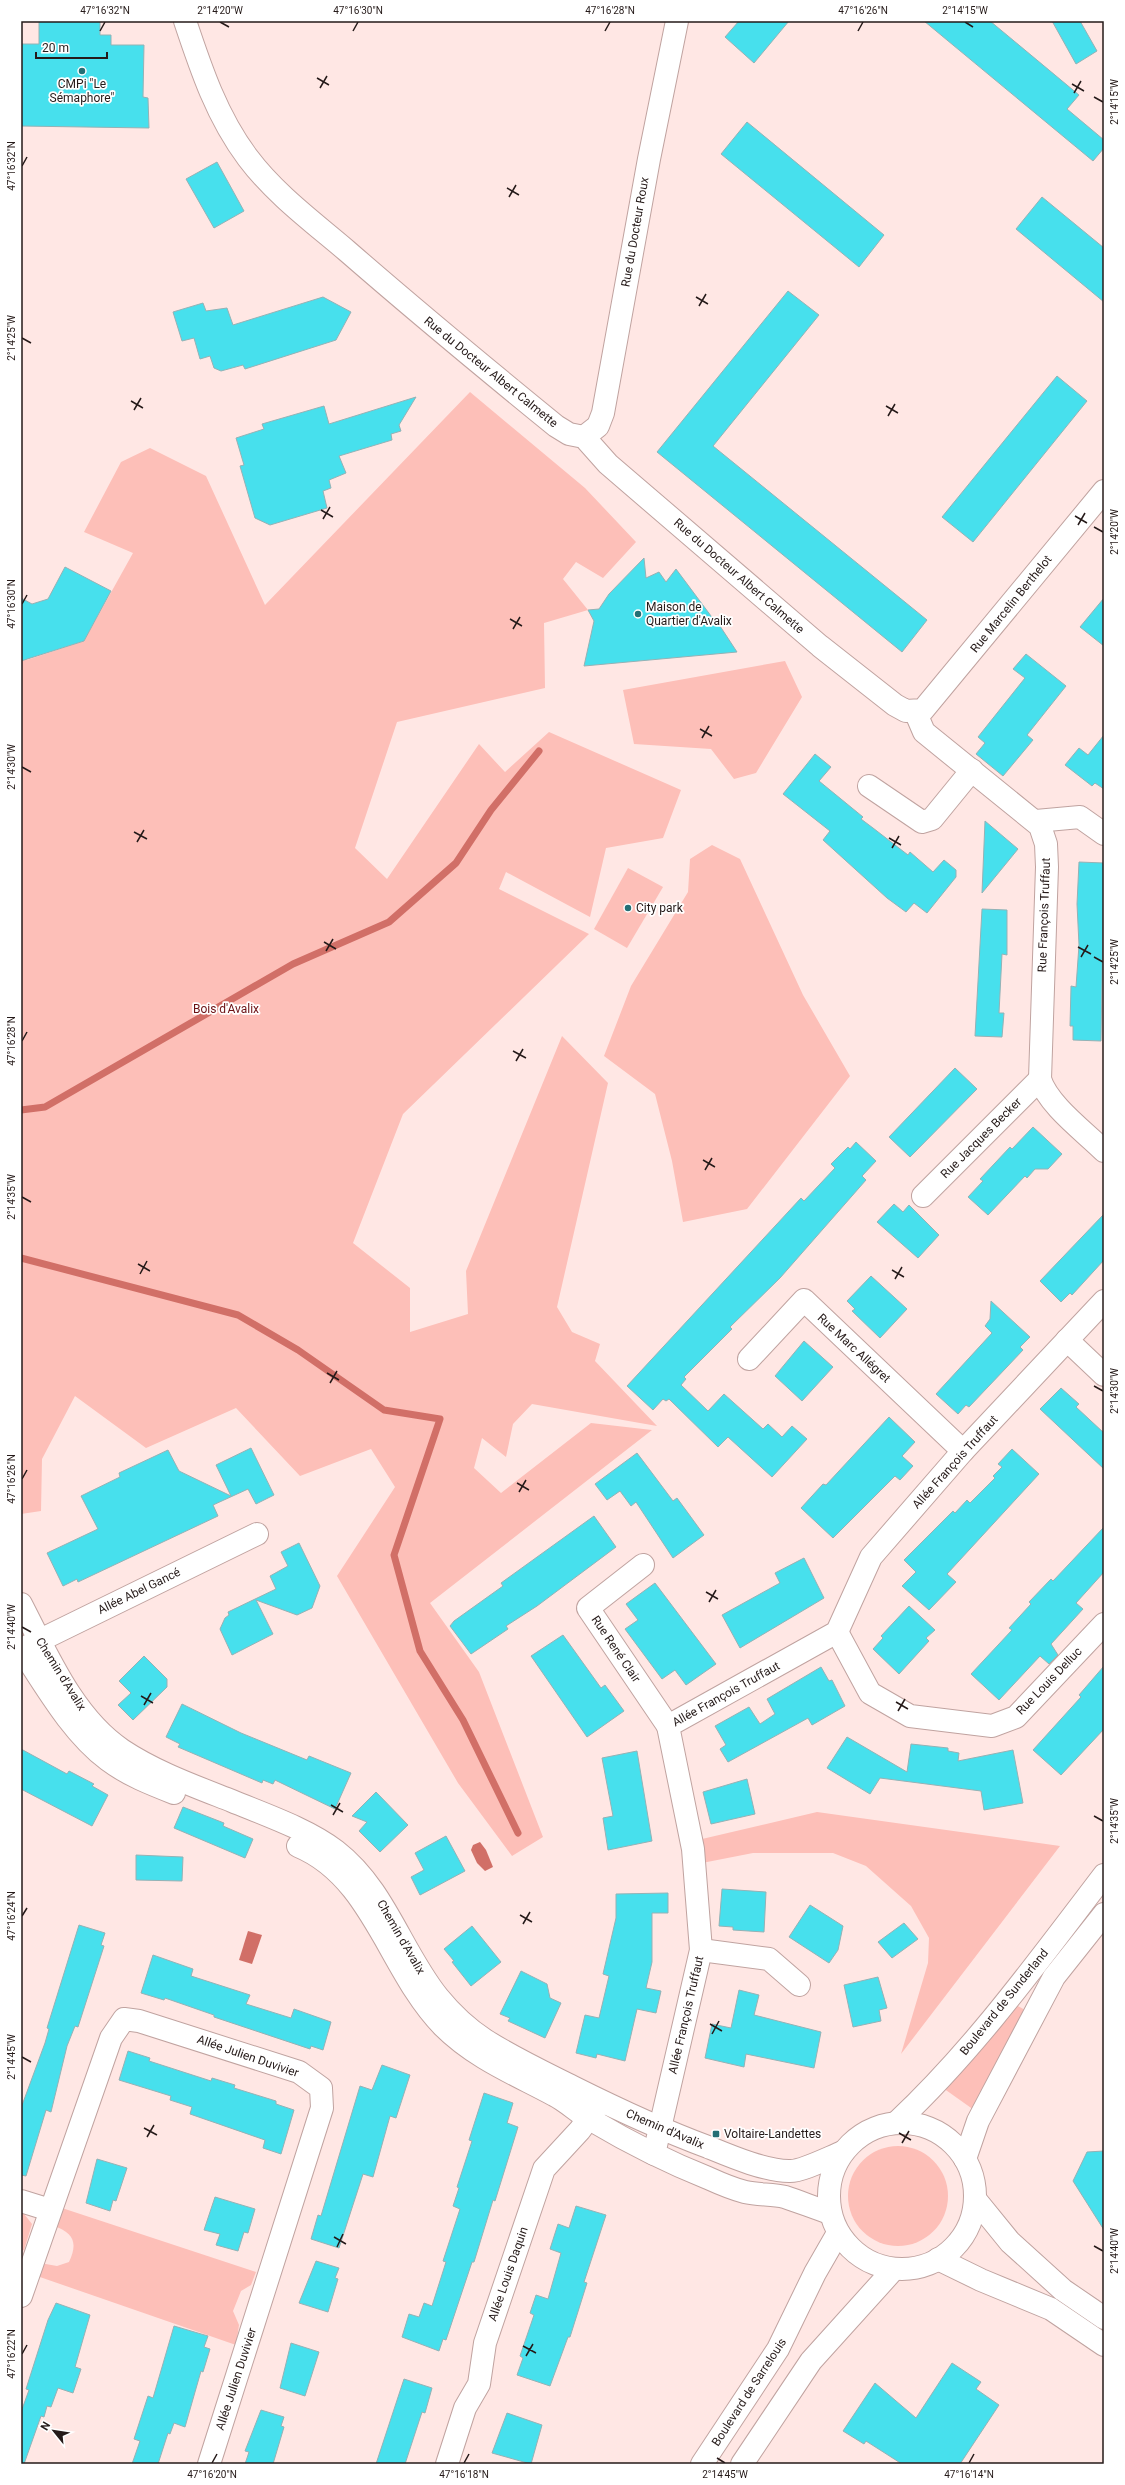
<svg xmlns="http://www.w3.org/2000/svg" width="1125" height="2485" font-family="Roboto,sans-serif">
	<rect width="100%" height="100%" fill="#ffe7e4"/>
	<g fill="#fdbfb8">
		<polygon points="470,392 585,488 636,542 603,578 576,562 563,579 588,610 544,623 545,688 397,722 355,848 387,879 479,744 505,772 549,732 681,790 663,838 606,848 590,917 506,872 499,889 589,934 403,1114 353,1243 410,1288 410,1332 468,1314 466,1271 562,1036 608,1083 557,1307 572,1332 600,1344 595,1361 657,1426 532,1404 513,1424 506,1457 482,1438 474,1468 501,1493 591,1423 652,1430 430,1603 479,1672 543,1837 512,1856 458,1783 337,1576 395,1487 371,1449 300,1476 236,1408 146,1448 75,1396 42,1459 41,1511 21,1514 21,657 27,660 84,641 133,553 84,532 121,462 150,448 206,476 265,605"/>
		<polygon points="785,661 802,697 756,773 734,779 711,749 634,744 623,690"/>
		<polygon points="712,845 740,859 803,995 850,1076 747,1209 683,1222 672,1161 655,1094 604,1056 631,986 688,892 690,859"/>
		<polygon points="628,868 663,887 627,948 594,929"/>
		<polygon points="817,1812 1060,1846 901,2054 928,1963 929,1938 911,1906 866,1866 833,1853 753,1853 702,1863 702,1839"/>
		<polygon points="1014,2004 1027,2011 974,2110 943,2088"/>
		<circle cx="898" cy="2196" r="50"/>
		<path d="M 62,2208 L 256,2272 L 251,2285 L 241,2291 L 233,2311 L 239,2325 L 236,2345 L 37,2276 L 40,2263 L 57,2266 L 69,2262 C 78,2243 74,2233 54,2226 Z"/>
		<polygon points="21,2210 32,2224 24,2250 21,2251"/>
	</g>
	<g fill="#d16f67">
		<polygon points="480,1842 486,1850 493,1867 485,1871 477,1863 471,1850 473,1845"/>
		<polygon points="248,1931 262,1935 252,1964 239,1960"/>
	</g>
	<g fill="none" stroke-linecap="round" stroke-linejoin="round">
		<g stroke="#d16f67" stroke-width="7">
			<polyline points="21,1110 45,1107 293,964 389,922 456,863 491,810 539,751"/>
			<polyline points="21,1258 238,1315 298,1350 384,1410 440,1419 394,1555 420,1651 463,1720 518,1833"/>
		</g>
	</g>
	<g fill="#47e0ed" stroke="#94b2b5">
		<polygon points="39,21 100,21 100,35 111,35 111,45 144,45 143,97 148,98 149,128 21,126 21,44 39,44"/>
		<polygon points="739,21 789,21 754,63 725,37"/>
		<polygon points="924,21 990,21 1079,95 1067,109 1104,140 1104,148 1093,161"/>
		<polygon points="1052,21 1080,21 1097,51 1076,64"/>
		<polygon points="747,122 884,235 859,267 721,154"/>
		<polygon points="217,162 244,211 214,228 186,179"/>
		<polygon points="1042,197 1104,248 1104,302 1016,229"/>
		<polygon points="788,291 819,315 713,446 927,620 902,652 657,452"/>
		<polygon points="323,297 351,312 336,340 245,369 243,365 221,371 214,368 210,356 200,359 194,338 182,341 173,312 203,303 206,311 227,308 233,325"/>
		<polygon points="1057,376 1087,401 973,542 942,517"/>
		<polygon points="416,397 399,425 401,431 391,434 392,440 339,456 346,473 329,480 331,488 323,491 327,508 270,525 255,518 240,466 244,465 236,438 264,429 262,424 324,406 329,424"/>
		<polygon points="644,558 646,578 659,572 666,582 676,569 717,624 718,623 737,652 584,666 594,621 588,610 599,609 609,594"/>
		<polygon points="65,567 111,591 84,641 21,661 21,598 32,604 48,599"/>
		<polygon points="1104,598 1104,646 1080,627"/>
		<polygon points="1026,654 1066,686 1027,735 1033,740 1003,776 976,754 985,743 978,737 1025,678 1013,669"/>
		<polygon points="1104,735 1104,789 1095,783 1092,786 1065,765 1079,748 1088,755"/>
		<polygon points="815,754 831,767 819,781 863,817 861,819 873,828 908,855 910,852 933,872 944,860 956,870 956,877 927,913 914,903 906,912 887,898 823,840 830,831 783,794"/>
		<polygon points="985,821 1018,849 982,893"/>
		<polygon points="1079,862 1104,863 1101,1041 1073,1040 1073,1026 1070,1026 1071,986 1076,987 1079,945 1077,904"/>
		<polygon points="982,909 1007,910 1007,955 1002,954 999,1013 1004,1013 1002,1037 975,1036"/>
		<polygon points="955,1068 977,1089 910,1157 889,1137"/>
		<polygon points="1033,1127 1062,1154 1048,1169 1035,1169 1027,1178 1025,1176 988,1215 968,1197 983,1181 980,1179 1010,1147 1012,1149"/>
		<polygon points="856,1142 876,1161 862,1176 866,1180 780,1278 730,1327 732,1329 684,1377 686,1379 681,1385 708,1411 724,1394 763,1429 768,1424 782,1437 792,1426 807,1439 772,1477 728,1437 718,1447 669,1399 666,1401 663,1399 653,1410 627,1386 801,1198 804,1201 835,1168 831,1164 848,1147 850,1149"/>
		<polygon points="894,1204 903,1212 909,1205 939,1235 918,1258 877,1222"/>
		<polygon points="1104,1214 1104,1260 1072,1295 1070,1293 1061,1302 1040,1281"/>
		<polygon points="871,1276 907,1309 880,1338 852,1311 855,1309 847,1301"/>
		<polygon points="991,1301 1030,1337 1020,1347 1023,1350 1006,1368 969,1407 966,1405 958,1414 936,1394 992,1333 985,1326 990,1319"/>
		<polygon points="804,1341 833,1367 802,1401 775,1376"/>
		<polygon points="1061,1388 1079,1404 1076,1407 1104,1433 1104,1469 1040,1409"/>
		<polygon points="889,1417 915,1442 902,1456 913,1466 900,1480 895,1476 833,1538 801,1508 823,1484 826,1485"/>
		<polygon points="251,1448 274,1495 256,1504 248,1489 213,1505 218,1516 78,1582 77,1579 63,1586 47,1553 98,1529 81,1496 120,1477 119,1473 168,1450 179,1471 231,1496 216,1465"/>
		<polygon points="1012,1449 1039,1474 947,1574 956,1582 929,1610 902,1586 916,1572 904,1560 953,1511 955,1513 967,1500 970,1503 995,1478 993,1476 1002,1467 998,1464"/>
		<polygon points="637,1453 673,1501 677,1498 704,1535 673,1558 636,1502 631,1506 620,1491 607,1500 595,1484"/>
		<polygon points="594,1516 616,1547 537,1606 506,1626 508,1629 471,1654 450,1626 454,1621 503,1586 501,1583"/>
		<polygon points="1104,1527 1104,1572 1076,1603 1083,1609 1051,1644 1058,1655 1049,1664 1040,1656 999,1700 971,1674 1012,1630 1009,1628 1031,1604 1029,1602 1051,1579 1053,1581"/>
		<polygon points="299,1543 320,1586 312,1608 297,1615 256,1600 273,1634 232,1655 220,1629 225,1618 229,1615 228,1612 276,1589 270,1576 288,1566 281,1552"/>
		<polygon points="804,1558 824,1598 740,1648 722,1615 780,1583 775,1573"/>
		<polygon points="655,1583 716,1664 686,1685 675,1670 662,1679 625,1629 638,1620 626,1604"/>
		<polygon points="909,1606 935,1630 926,1638 929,1641 899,1674 873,1649 883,1638 881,1636"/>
		<polygon points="563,1635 601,1688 605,1685 624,1711 587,1737 531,1656"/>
		<polygon points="144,1656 167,1679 167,1687 133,1720 118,1705 131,1693 119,1681"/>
		<polygon points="1104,1666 1104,1729 1061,1775 1033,1750 1081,1697 1079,1695"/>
		<polygon points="821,1667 829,1681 832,1680 845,1706 812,1725 808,1718 728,1762 720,1749 726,1745 715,1726 749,1707 760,1724 775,1714 767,1699"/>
		<polygon points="182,1704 241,1733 307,1760 309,1756 351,1773 335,1809 275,1780 273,1784 263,1780 262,1783 178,1747 180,1744 166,1737"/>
		<polygon points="847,1737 907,1772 911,1744 948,1748 948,1751 959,1753 958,1761 1013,1750 1023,1803 984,1810 981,1791 880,1778 870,1794 827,1768"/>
		<polygon points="21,1749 67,1774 69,1771 94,1784 92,1786 108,1795 92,1826 21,1789"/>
		<polygon points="637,1751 652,1841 608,1850 603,1818 613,1816 602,1758"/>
		<polygon points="747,1779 755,1814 711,1824 703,1792"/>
		<polygon points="376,1792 408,1825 380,1852 359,1831 367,1822 352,1816"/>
		<polygon points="183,1807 224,1823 223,1826 253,1839 245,1858 174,1828"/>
		<polygon points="446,1836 465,1871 420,1895 411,1877 424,1870 415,1853"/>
		<polygon points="136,1855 183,1857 182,1881 136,1880"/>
		<polygon points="722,1889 766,1892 764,1932 733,1930 733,1927 719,1926"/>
		<polygon points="668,1893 668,1913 652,1913 652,1962 646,1988 661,1991 656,2013 637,2009 625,2061 597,2054 596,2058 576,2053 585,2015 599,2018 609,1976 603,1974 616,1918 616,1894"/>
		<polygon points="810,1905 843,1926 838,1950 829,1963 789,1937"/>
		<polygon points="904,1923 918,1939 892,1958 878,1942"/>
		<polygon points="79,1925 105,1933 101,1945 104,1946 78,2027 75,2026 67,2046 51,2112 46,2110 26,2176 21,2175 21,2108 45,2043 49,2029 47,2028"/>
		<polygon points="472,1926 501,1962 471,1986 452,1962 454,1961 444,1949"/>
		<polygon points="153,1955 193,1969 191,1976 250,1995 246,2004 291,2018 294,2009 331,2022 323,2050 311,2046 310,2049 214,2017 214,2015 165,1998 164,2000 141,1993"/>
		<polygon points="521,1971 547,1984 550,1998 561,2003 545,2038 508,2021 510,2018 500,2014"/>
		<polygon points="878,1977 887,2008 879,2010 881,2021 853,2027 844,1985"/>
		<polygon points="739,1990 759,1995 754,2015 821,2032 814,2068 746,2054 744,2067 705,2058 712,2024 731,2028"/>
		<polygon points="128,2051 150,2058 149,2061 211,2081 212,2078 235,2085 234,2088 276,2101 276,2104 294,2110 281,2154 263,2148 265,2140 190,2114 192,2107 170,2100 171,2096 119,2080"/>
		<polygon points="382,2065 410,2075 396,2118 390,2116 373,2177 363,2174 339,2248 311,2239 318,2215 321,2216 360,2086 372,2090"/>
		<polygon points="484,2093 513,2103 507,2123 518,2127 495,2201 493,2200 474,2262 472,2262 446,2340 443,2339 439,2351 402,2337 409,2314 419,2317 424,2303 432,2306 446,2262 443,2261 460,2209 453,2206 459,2188 457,2187 472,2141 469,2140"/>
		<polygon points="1104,2151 1104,2230 1073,2181 1087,2152"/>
		<polygon points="97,2159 127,2168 116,2201 113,2200 110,2211 86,2203"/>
		<polygon points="215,2197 255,2209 248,2233 244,2232 238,2251 216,2245 220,2234 204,2230"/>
		<polygon points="576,2206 606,2215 584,2282 587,2283 570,2337 568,2337 550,2386 517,2375 523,2358 520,2356 534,2315 530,2313 536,2295 548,2299 561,2253 550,2249 558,2224 569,2228"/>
		<polygon points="316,2261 339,2268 335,2278 338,2279 328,2312 299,2303"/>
		<polygon points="56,2303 90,2315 75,2367 81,2369 73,2393 58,2388 51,2407 47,2406 44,2417 41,2416 24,2464 21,2463 21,2412 29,2390 26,2389 48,2320"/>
		<polygon points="174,2326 208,2336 204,2347 210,2349 203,2372 201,2371 185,2427 174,2423 170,2434 168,2433 158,2464 132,2464 140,2441 134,2439 148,2396 153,2398"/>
		<polygon points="291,2343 319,2352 305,2396 280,2388"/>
		<polygon points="952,2363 981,2382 976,2389 999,2405 960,2464 902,2464 866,2441 864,2444 843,2431 875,2383 916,2418"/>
		<polygon points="404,2379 432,2388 425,2413 422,2412 405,2464 376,2464"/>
		<polygon points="261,2410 284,2417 281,2426 284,2427 273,2464 245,2464 249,2452 245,2451"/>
		<polygon points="507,2413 542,2425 531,2464 492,2453"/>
	</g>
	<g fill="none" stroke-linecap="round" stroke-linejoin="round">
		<defs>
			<g id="street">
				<path d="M 185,21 C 201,69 217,117 248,158 C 275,194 313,222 347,251 C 416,311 486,369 556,426 L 569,434 L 584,437 L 608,464 L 820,646 L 895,705 L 906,711 L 923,710 L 1104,491"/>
				<polyline points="584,437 598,426 603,413 649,159 677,21"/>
				<path d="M 915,711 L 924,732 L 1040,826 L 1046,844 L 1047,867 L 1040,1079 C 1048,1105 1085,1132 1104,1151"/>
				<polyline points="869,786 922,822 932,819 972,770"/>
				<polyline points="1036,821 1080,817 1104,834"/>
				<polyline points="923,1196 1040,1079"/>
				<polyline points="1067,1340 1104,1375"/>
				<polyline points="749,1359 804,1300 963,1451"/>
				<polyline points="643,1565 588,1608 668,1726"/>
				<polyline points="837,1632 870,1693 910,1716 992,1726 1016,1717 1104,1624"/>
				<polyline points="22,1649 257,1534"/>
				<polyline points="701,1950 769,1959 799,1985"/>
				<polyline points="654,2154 701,1950 693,1849 668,1726 837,1632 871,1557 963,1451 1104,1301"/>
				<polyline points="21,2201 50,2210"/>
				<polyline points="21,2296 111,2038 124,2019 139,2021 299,2072 321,2088 322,2108 209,2464"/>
				<polyline points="447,2464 465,2408 479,2384 485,2343 544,2169 580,2130 599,2104"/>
			</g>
			<g id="secondary">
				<path d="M 21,1604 C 47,1654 73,1717 122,1750 C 155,1772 194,1786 232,1801 C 266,1815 307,1829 336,1851 C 385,1889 401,1951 438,1997 C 451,2013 468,2029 485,2040 C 513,2058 543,2072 573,2087 C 617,2109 662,2130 708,2147 C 730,2156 765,2171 789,2171 C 801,2172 830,2157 843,2152"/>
				<path d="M 21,1649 C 46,1687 72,1733 108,1760 C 128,1775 151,1784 174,1793"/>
				<path d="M 298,1846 C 373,1877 389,1971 443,2026 C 475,2058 515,2074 554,2095 C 568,2102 579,2114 593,2121 C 630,2143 668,2162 708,2178 C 719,2183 733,2189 745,2192 C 758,2195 773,2194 785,2197 C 800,2202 815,2208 830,2213"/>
				<path d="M 897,2122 C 975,2049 1039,1960 1104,1875"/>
				<circle cx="902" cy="2196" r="73"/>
				<polyline points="965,2159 978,2121 1054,1977 1104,1914"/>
				<polyline points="975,2199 1010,2242 1063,2290 1104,2318"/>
				<polyline points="938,2259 981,2280 1051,2309 1104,2345"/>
				<polyline points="702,2464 778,2349 815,2273 838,2233"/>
				<polyline points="742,2464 811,2361 894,2269"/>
			</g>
		</defs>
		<use href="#street" stroke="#c0a3a0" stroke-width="24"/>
		<use href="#secondary" stroke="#c0a3a0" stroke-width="24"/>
		<use href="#street" stroke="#fff" stroke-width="22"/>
		<use href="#secondary" stroke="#fff" stroke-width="22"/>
	</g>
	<path fill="none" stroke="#251a19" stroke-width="1.5" d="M 220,22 L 229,27M 965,22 L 973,27M 100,31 L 105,22M 353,31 L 358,22M 605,31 L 610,22M 858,31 L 863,22M 317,78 L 329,85M 1072,84 L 1084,91M 320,88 L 327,76M 1074,93 L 1081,81M 1094,97 L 1103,102M 22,166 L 27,157M 507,188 L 519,195M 509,197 L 516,185M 696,297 L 708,304M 699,306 L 706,294M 22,338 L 31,343M 131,401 L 143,408M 886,406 L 898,413M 134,410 L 141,398M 888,416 L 895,404M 321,510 L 333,517M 1075,516 L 1087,523M 323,519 L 330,507M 1078,525 L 1085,513M 1094,527 L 1103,532M 22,604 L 27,595M 510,619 L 522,626M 513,629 L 520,617M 700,729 L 712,736M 702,738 L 709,726M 22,767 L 31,772M 134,832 L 147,839M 889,838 L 901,845M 137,842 L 144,830M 892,848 L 899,836M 324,942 L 336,949M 1078,947 L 1091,954M 326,951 L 333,939M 1081,957 L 1088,945M 1094,957 L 1103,962M 22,1041 L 27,1032M 513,1051 L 526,1058M 516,1061 L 523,1049M 703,1160 L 715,1167M 705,1170 L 712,1158M 22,1197 L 31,1202M 138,1264 L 150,1271M 892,1270 L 904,1277M 140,1274 L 147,1261M 895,1279 L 902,1267M 327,1373 L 339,1380M 330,1383 L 337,1371M 1094,1386 L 1103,1391M 22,1479 L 27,1470M 517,1483 L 529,1490M 519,1492 L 526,1480M 706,1592 L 718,1599M 709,1602 L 716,1590M 22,1627 L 31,1632M 141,1696 L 153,1703M 896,1702 L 908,1709M 144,1705 L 151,1693M 898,1711 L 905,1699M 331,1805 L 343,1812M 333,1815 L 340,1803M 1094,1816 L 1103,1821M 520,1915 L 532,1922M 22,1916 L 27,1908M 523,1924 L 530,1912M 710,2024 L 722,2031M 712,2034 L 719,2021M 22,2057 L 31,2062M 144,2128 L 157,2135M 899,2133 L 911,2140M 147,2137 L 154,2125M 902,2143 L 909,2131M 334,2237 L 346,2244M 1094,2246 L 1103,2251M 337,2247 L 343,2234M 523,2346 L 536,2353M 22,2354 L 27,2345M 526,2356 L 533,2344M 717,2458 L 725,2463M 212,2463 L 217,2454M 464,2463 L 469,2454M 969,2463 L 974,2454"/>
	<g fill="#246f75" stroke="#fff" stroke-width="1.5">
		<circle cx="82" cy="71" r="4"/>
		<circle cx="638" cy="614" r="4"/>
		<circle cx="628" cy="908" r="4"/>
		<rect x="712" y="2130" width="8" height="8" rx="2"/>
	</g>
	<g text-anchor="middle" stroke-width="3.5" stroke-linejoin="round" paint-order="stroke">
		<g font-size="12" fill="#251a19" stroke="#fff" text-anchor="start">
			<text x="82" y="88" text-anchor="middle">CMPi "Le<tspan x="82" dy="14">Sémaphore"</tspan></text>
			<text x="646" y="611">Maison de<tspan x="646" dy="14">Quartier d'Avalix</tspan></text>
			<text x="636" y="912">City park</text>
			<text x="724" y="2138">Voltaire-Landettes</text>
		</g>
		<g font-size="12" fill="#251a19" stroke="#fff">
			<text transform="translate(635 232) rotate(-80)" y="4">Rue du Docteur Roux</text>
			<text transform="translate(491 372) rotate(39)" y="4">Rue du Docteur Albert Calmette</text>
			<text transform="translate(739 576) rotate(41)" y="4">Rue du Docteur Albert Calmette</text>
			<text transform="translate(1011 604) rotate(-51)" y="4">Rue Marcelin Berthelot</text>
			<text transform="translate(1044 915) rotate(-88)" y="4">Rue François Truffaut</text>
			<text transform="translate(981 1138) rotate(-45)" y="4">Rue Jacques Becker</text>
			<text transform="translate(854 1348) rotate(43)" y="4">Rue Marc Allégret</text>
			<text transform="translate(955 1462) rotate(-48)" y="4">Allée François Truffaut</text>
			<text transform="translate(139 1591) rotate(-26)" y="4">Allée Abel Gancé</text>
			<text transform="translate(616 1649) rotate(56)" y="4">Rue René Clair</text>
			<text transform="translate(61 1674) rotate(58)" y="4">Chemin d'Avalix</text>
			<text transform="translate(1049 1681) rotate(-46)" y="4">Rue Louis Delluc</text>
			<text transform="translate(726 1694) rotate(-29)" y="4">Allée François Truffaut</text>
			<text transform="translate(401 1937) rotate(60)" y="4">Chemin d'Avalix</text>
			<text transform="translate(1004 2002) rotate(-51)" y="4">Boulevard de Sunderland</text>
			<text transform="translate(686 2015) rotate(-77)" y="4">Allée François Truffaut</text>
			<text transform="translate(248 2056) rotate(19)" y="4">Allée Julien Duvivier</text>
			<text transform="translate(665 2129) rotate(23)" y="4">Chemin d'Avalix</text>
			<text transform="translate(508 2274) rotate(-71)" y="4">Allée Louis Daquin</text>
			<text transform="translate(236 2379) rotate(-72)" y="4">Allée Julien Duvivier</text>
			<text transform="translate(749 2392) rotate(-57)" y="4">Boulevard de Sarrelouis</text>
		</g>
		<g font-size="12" fill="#6c1013" stroke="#fff">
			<text x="226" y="1013">Bois d'Avalix</text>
		</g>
	</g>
	<rect width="1125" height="2485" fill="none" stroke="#ffffff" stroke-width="44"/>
	<g transform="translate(54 2431) rotate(300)" stroke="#ffffff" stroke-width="3" paint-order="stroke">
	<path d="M0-3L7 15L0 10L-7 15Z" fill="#251a19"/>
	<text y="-6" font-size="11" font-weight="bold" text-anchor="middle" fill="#251a19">N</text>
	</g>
	<path d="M36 52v6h71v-6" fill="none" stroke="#251a19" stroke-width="2"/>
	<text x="42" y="52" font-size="12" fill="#251a19" stroke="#ffffff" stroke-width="3" paint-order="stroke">20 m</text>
	<rect x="22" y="22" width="1081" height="2441" fill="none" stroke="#251a19" stroke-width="1.5"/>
	<g font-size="10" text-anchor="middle" fill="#251a19">
		<text x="105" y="14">47°16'32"N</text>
		<text x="220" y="14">2°14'20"W</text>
		<text x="358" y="14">47°16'30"N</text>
		<text x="610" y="14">47°16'28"N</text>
		<text x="863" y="14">47°16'26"N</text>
		<text x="965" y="14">2°14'15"W</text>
		<text transform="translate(1114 102) rotate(-90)" y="4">2°14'15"W</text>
		<text transform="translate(11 166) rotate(-90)" y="4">47°16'32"N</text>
		<text transform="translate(11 338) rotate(-90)" y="4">2°14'25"W</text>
		<text transform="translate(1114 532) rotate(-90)" y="4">2°14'20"W</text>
		<text transform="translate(11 604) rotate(-90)" y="4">47°16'30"N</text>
		<text transform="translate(11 767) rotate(-90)" y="4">2°14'30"W</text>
		<text transform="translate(1114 962) rotate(-90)" y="4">2°14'25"W</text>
		<text transform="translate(11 1041) rotate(-90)" y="4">47°16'28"N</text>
		<text transform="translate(11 1197) rotate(-90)" y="4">2°14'35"W</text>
		<text transform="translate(1114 1391) rotate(-90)" y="4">2°14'30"W</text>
		<text transform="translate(11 1479) rotate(-90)" y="4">47°16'26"N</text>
		<text transform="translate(11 1627) rotate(-90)" y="4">2°14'40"W</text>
		<text transform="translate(1114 1821) rotate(-90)" y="4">2°14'35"W</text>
		<text transform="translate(11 1916) rotate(-90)" y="4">47°16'24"N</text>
		<text transform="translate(11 2057) rotate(-90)" y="4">2°14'45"W</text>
		<text transform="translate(1114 2251) rotate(-90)" y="4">2°14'40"W</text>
		<text transform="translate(11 2354) rotate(-90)" y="4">47°16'22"N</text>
		<text x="212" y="2478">47°16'20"N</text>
		<text x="464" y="2478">47°16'18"N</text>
		<text x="725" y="2478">2°14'45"W</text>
		<text x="969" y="2478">47°16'14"N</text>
	</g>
</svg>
